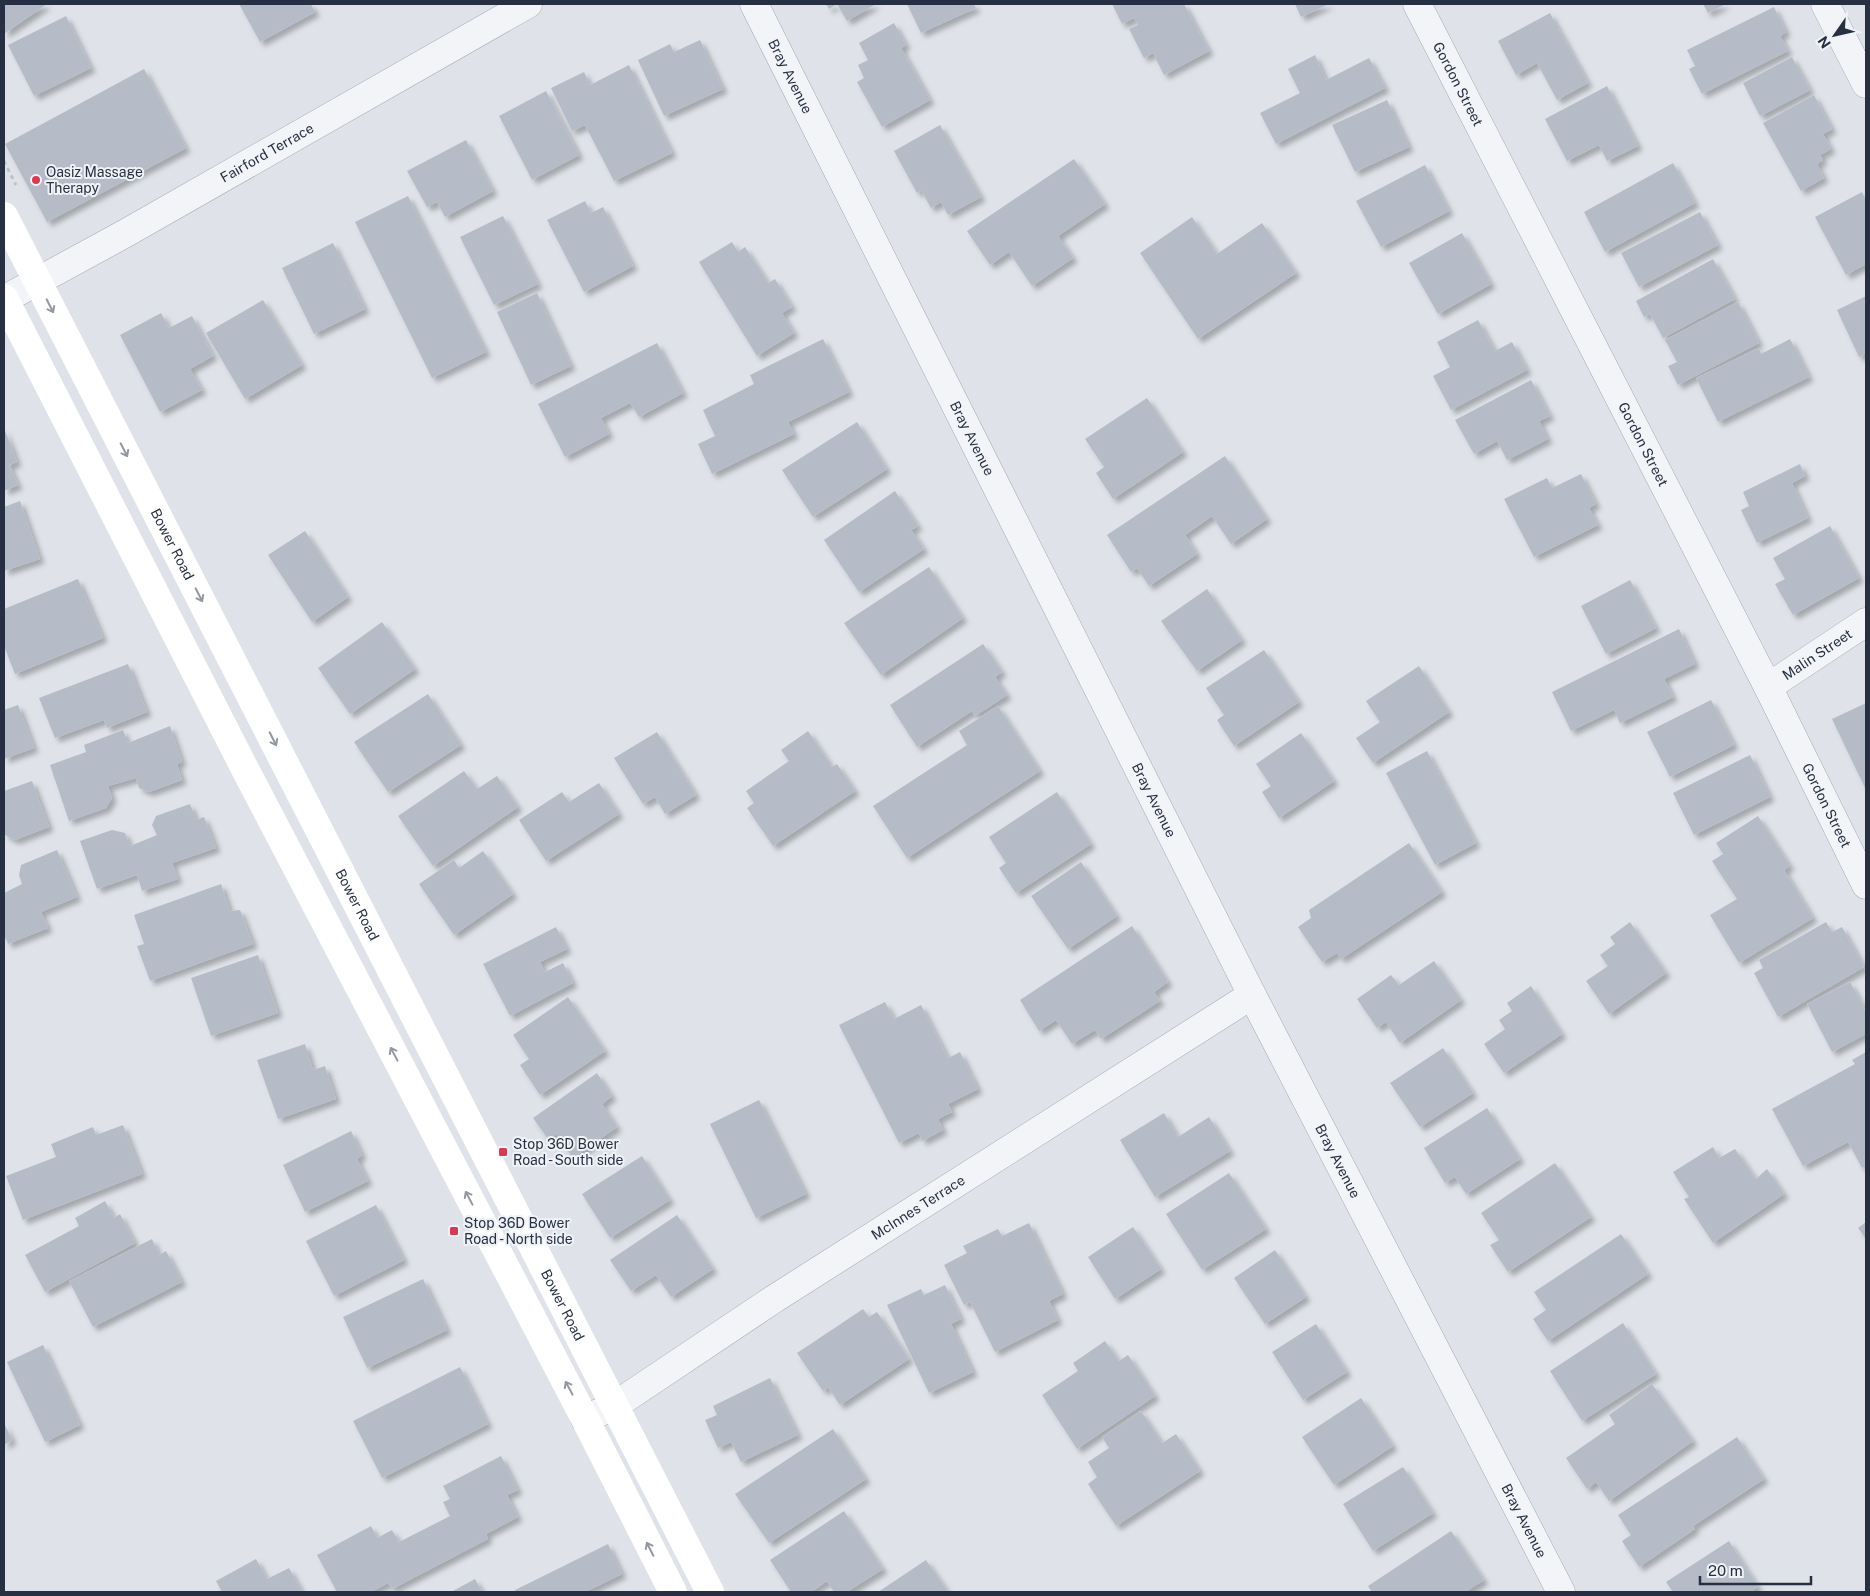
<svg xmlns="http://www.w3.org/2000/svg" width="1870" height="1596" font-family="'Public Sans',sans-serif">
	<defs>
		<filter id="shadow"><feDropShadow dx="4.5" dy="4.5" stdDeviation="2.5" flood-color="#0004"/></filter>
	</defs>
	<rect width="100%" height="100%" fill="#dfe3e9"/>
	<g fill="#b6bcc7" filter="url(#shadow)">
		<polygon points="4,4 47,4 4,34"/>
		<polygon points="239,4 311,4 315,12 260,42"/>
		<polygon points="826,4 876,4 847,21 837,4 829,9"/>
		<polygon points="907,4 974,4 976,8 921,33"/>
		<polygon points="1112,4 1184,4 1209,51 1164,75 1153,53 1144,58 1129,29 1138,25 1134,18 1122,24"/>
		<polygon points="1295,4 1329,4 1301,17"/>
		<polygon points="1703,4 1726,4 1708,13"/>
		<polygon points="1774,7 1786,32 1780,36 1788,51 1702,94 1689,69 1695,66 1687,50"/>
		<polygon points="1550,13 1588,83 1557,100 1537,63 1516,75 1498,41"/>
		<polygon points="66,16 91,68 34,96 8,45"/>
		<polygon points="894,23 906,45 901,48 930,100 882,127 857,82 864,78 858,65 868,60 859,43"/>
		<polygon points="700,40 723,89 664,116 638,60 670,44 674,52"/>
		<polygon points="1315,55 1326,80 1369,58 1385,88 1276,144 1260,113 1300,93 1288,69"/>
		<polygon points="1792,57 1810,90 1760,116 1743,83"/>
		<polygon points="629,65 672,153 614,181 585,125 572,131 551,88 584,72 590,85"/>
		<polygon points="144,69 186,148 47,222 5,144"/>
		<polygon points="1607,86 1638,146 1607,161 1599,145 1567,161 1545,119"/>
		<polygon points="546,91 579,155 532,180 499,116"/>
		<polygon points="1814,95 1832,129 1823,134 1831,149 1820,155 1823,160 1817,164 1824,178 1801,191 1763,123"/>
		<polygon points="1387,100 1409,147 1355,172 1332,125"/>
		<polygon points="940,125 981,197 948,215 941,202 931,208 921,190 917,193 894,151"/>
		<polygon points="466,140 493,191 445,217 437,202 427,207 407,171"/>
		<polygon points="1074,159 1105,204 1058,236 1073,258 1032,286 1009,252 990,265 967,231"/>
		<polygon points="1673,163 1695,203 1605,252 1584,212"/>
		<polygon points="1425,165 1449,211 1381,247 1356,201"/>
		<polygon points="1862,192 1866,200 1866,264 1846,275 1815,217"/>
		<polygon points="408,196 486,352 432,378 355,222"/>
		<polygon points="585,201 591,213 603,207 633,266 584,292 547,220"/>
		<polygon points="1700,212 1718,245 1639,287 1621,253"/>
		<polygon points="503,216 538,284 494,305 460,237"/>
		<polygon points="1192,217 1217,254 1262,223 1296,273 1198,339 1140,253"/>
		<polygon points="1462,233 1491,284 1438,314 1409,263"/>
		<polygon points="732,242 738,252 745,247 768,283 775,279 792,307 782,313 794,333 757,356 699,262"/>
		<polygon points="333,243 365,309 314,334 282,268"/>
		<polygon points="1713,259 1735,299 1663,338 1650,314 1644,317 1636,301"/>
		<polygon points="537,293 571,366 531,385 497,312"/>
		<polygon points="1866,296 1866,354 1859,357 1837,310"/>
		<polygon points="263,300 302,365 245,399 206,333"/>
		<polygon points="1738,302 1759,343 1678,385 1668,366 1677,362 1665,340"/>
		<polygon points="161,313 169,328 192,316 213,356 190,369 202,390 160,412 120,335"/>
		<polygon points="1478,320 1495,351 1512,342 1527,370 1451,410 1433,376 1450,367 1437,342"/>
		<polygon points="823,339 849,392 788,422 794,434 712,474 698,444 715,436 703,410 754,384 750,375"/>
		<polygon points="1790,339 1809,377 1718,422 1696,378 1759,348 1761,354"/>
		<polygon points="657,343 683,393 639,417 630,403 601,418 609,434 565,457 538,404"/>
		<polygon points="1531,380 1550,416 1539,421 1548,439 1507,460 1497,441 1474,454 1455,420"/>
		<polygon points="1147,398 1183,452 1113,499 1096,473 1104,467 1085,439"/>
		<polygon points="857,422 887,469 813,517 782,470"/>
		<polygon points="4,428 17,462 9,465 18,485 4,491"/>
		<polygon points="1225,456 1267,519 1231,544 1212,516 1185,535 1197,554 1149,586 1137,568 1131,572 1107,535"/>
		<polygon points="1800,464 1805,476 1792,483 1808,518 1757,543 1741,510 1749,506 1743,492"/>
		<polygon points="1581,474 1596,504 1589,508 1598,525 1534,557 1504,499 1547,478 1552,488"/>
		<polygon points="895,491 918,526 911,530 924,549 859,592 824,540"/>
		<polygon points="20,501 40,559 4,571 4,507"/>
		<polygon points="1830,526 1859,578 1793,615 1775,584 1785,579 1773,558"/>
		<polygon points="305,531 348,597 312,622 268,555"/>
		<polygon points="929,567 963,618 881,675 844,623"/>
		<polygon points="78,579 103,638 15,674 4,646 4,609"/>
		<polygon points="1630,580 1656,628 1606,654 1581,606"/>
		<polygon points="1207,589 1242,640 1197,671 1161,621"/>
		<polygon points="382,622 415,669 350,714 318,668"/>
		<polygon points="1679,629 1695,664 1664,679 1673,697 1620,723 1614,710 1571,731 1552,692"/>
		<polygon points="983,644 1002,672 995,677 1007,695 975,716 972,711 917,747 890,705"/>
		<polygon points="1264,650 1299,702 1234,746 1217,720 1224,715 1206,688"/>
		<polygon points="128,664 147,712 107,728 104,720 55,738 39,698"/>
		<polygon points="1419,666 1449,712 1373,763 1356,738 1380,722 1366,701"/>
		<polygon points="428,694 461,745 388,792 354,742"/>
		<polygon points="1711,700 1734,745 1670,777 1647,732"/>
		<polygon points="1866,703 1866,790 1832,719"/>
		<polygon points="18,705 34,748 4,759 4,710"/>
		<polygon points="998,706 1040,771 907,858 873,806 967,745 959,731"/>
		<polygon points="170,726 182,762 177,764 182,780 149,792 139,788 136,778 108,786 112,798 106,808 69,821 50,765 86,752 84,745 123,730 128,743"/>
		<polygon points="808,731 832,767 837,764 855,791 773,846 747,808 754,803 746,791 789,761 781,750"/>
		<polygon points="657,732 696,795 665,814 655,797 643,804 614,758"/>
		<polygon points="1301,733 1334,781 1279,818 1262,792 1271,786 1256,764"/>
		<polygon points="1427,751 1476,843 1435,865 1386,773"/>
		<polygon points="1750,755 1770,797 1694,835 1673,793"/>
		<polygon points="464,771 477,789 497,776 518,807 433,866 398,816"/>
		<polygon points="32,781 49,827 15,840 5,835 4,831 4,791"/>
		<polygon points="599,783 619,814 546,861 519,820 562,792 569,802"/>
		<polygon points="1057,792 1091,844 1016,893 999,868 1006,863 989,837"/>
		<polygon points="190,804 196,820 204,817 216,848 172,863 178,879 142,891 137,875 97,889 80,841 112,830 125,833 130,846 157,835 152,825 156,816"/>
		<polygon points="1758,816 1790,866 1784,870 1813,918 1739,963 1710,915 1737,899 1712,861 1723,854 1716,843"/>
		<polygon points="1409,843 1442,892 1341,959 1337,953 1322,962 1298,927 1311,918 1309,910"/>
		<polygon points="57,850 77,897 41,912 48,928 8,944 4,935 4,893 22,884 19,875 21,865"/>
		<polygon points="483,851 513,894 454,935 419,884 454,860 459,868"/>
		<polygon points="1081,862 1117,916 1068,949 1031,896"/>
		<polygon points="221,884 230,911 240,910 253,944 150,981 137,946 144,944 134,915"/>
		<polygon points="1630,922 1666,973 1609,1014 1586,981 1608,966 1600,955 1615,944 1610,937"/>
		<polygon points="1826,922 1832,932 1842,927 1864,967 1778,1017 1754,973 1763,968 1759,960"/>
		<polygon points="1132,926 1168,982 1154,992 1160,1001 1101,1039 1095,1030 1072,1044 1056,1020 1039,1031 1020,1000"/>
		<polygon points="556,927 567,949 540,962 545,972 563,963 573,983 510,1016 483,964"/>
		<polygon points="258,955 278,1013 211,1036 191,978"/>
		<polygon points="1434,961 1461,1000 1400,1043 1386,1022 1377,1028 1357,999 1391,975 1399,985"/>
		<polygon points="1850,982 1866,1012 1866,1034 1832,1052 1807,1004"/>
		<polygon points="1531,986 1562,1034 1504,1073 1484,1044 1505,1029 1499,1020 1512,1011 1507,1003"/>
		<polygon points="568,997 605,1051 540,1095 520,1065 529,1059 513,1035"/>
		<polygon points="885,1002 894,1019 921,1005 948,1058 960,1052 978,1089 948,1104 952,1112 938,1119 943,1130 922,1141 919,1133 899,1143 839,1025"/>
		<polygon points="305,1044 313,1070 325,1066 336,1099 278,1119 257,1060"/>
		<polygon points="1443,1048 1473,1093 1420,1127 1390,1083"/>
		<polygon points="1866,1052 1866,1166 1862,1168 1848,1142 1803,1166 1772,1109 1855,1064 1852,1060"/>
		<polygon points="597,1073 612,1096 602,1104 617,1127 573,1158 556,1134 548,1139 533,1118"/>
		<polygon points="759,1100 806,1194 756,1218 710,1124"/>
		<polygon points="1487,1108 1520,1159 1466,1194 1455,1177 1445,1183 1424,1148"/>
		<polygon points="1164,1113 1178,1137 1209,1117 1230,1151 1155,1197 1120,1140"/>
		<polygon points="123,1125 142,1174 23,1220 6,1176 56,1157 51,1144 93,1127 96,1135"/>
		<polygon points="351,1131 362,1155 357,1159 368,1181 305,1212 283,1165"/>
		<polygon points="1713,1147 1719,1158 1735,1149 1756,1179 1767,1169 1784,1194 1713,1243 1684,1199 1689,1197 1673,1172"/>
		<polygon points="642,1156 670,1200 610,1238 582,1194"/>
		<polygon points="1555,1163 1591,1217 1508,1272 1490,1245 1499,1240 1481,1213"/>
		<polygon points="1229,1173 1266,1229 1202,1270 1166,1214"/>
		<polygon points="105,1201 114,1218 120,1214 135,1243 45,1292 25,1255 79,1226 75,1218"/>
		<polygon points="376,1205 404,1260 334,1296 306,1241"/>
		<polygon points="677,1215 713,1269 671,1297 656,1275 631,1291 610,1260"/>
		<polygon points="1866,1222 1866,1239 1858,1228"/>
		<polygon points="1029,1223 1063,1294 1049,1301 1058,1320 995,1352 970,1302 964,1305 944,1265 967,1253 963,1246 998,1229 1002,1236"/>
		<polygon points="1133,1227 1161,1269 1115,1299 1088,1257"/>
		<polygon points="1621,1234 1648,1274 1548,1341 1533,1319 1546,1310 1534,1292"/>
		<polygon points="152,1239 159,1255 166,1251 182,1282 93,1327 69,1281"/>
		<polygon points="1275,1250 1306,1297 1265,1324 1234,1278"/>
		<polygon points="423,1279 447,1330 367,1368 343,1317"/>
		<polygon points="945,1285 961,1319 951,1324 973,1372 929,1393 887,1305 921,1289 924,1295"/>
		<polygon points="863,1309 869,1317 877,1312 909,1359 840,1405 828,1387 823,1391 797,1353"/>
		<polygon points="1623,1323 1656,1374 1582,1421 1550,1371"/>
		<polygon points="1316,1324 1347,1372 1303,1400 1272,1352"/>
		<polygon points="1105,1341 1119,1361 1128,1355 1155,1396 1077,1449 1042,1395 1078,1371 1073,1363"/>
		<polygon points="43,1345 80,1425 45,1442 7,1362"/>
		<polygon points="460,1367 488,1424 382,1478 353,1421"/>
		<polygon points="770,1378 798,1435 741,1462 731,1442 718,1448 705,1420 717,1415 713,1406"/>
		<polygon points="1652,1384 1693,1441 1609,1501 1596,1482 1587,1489 1566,1458 1615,1424 1609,1415"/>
		<polygon points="1361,1398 1393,1446 1334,1485 1302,1437"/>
		<polygon points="1141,1411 1162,1443 1176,1434 1200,1471 1116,1526 1088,1484 1097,1477 1088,1462 1109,1448 1102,1437"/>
		<polygon points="4,1423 12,1440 4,1445"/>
		<polygon points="833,1429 866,1479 769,1543 735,1494"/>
		<polygon points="1737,1437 1764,1479 1693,1526 1695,1529 1639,1567 1622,1541 1631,1535 1618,1515"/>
		<polygon points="501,1456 518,1490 507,1495 518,1517 486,1534 488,1539 392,1589 388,1583 371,1592 337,1592 317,1555 371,1526 377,1538 392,1530 399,1542 450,1516 443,1502 450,1499 443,1486"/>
		<polygon points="1403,1467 1433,1513 1373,1551 1343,1504"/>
		<polygon points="844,1511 883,1569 847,1592 834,1592 827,1581 811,1592 791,1592 770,1560"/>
		<polygon points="1451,1531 1484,1580 1465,1592 1372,1592 1368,1586"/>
		<polygon points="1729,1541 1758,1587 1750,1592 1673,1592 1666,1582"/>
		<polygon points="608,1544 622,1574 585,1592 516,1592 515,1590"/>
		<polygon points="256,1559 267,1579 289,1568 302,1592 222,1592 216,1581"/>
		<polygon points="926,1560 948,1592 878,1592"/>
		<polygon points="475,1579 482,1592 451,1592"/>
	</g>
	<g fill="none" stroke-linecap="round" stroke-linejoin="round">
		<defs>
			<g id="street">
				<path id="s1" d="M 754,4 L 1252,995 L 1561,1592"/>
				<path id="s2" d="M 1417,4 L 1768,687 L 1866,885"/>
				<polyline points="1825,4 1866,84"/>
				<path id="s3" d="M 5,299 L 126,233 L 528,4"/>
				<path id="s4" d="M 1768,687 L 1866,622"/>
				<path id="s5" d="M 585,1419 L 614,1406 L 774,1299 L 1252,995"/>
			</g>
		</defs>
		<use href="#street" stroke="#a4aab4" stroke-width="29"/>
		<polyline stroke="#bdc1c8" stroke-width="3" stroke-dasharray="4 4" stroke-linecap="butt" points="4,161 16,185"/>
		<use href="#street" stroke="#f2f4f7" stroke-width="28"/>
		<g stroke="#fff" stroke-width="28">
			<path id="s6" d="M 4,216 L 710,1592"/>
			<polyline points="4,298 246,771 585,1419 673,1592"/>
		</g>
	</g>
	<defs><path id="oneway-shaft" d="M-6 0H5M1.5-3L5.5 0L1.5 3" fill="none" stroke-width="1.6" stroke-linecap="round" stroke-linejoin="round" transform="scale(1.25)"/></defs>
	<g stroke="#9398a0">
		<use href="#oneway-shaft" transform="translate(50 306) rotate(63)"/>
		<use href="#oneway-shaft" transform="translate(124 450) rotate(63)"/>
		<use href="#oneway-shaft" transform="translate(199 595) rotate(63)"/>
		<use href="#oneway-shaft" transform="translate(273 739) rotate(63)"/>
		<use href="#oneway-shaft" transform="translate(394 1054) rotate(-118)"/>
		<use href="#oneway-shaft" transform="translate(469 1198) rotate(-118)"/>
		<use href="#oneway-shaft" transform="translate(569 1388) rotate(-118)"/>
		<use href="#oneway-shaft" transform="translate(650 1549) rotate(-117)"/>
	</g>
	<g fill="#d83a51" stroke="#eff2f7" stroke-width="2">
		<circle cx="36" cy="180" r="5"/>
		<rect x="498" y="1147" width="10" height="10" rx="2.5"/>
		<rect x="449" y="1226" width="10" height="10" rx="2.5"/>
	</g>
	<g text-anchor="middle" stroke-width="4" stroke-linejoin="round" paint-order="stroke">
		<g font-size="14" fill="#273042" stroke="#eff2f7">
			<text dy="5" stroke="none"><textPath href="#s1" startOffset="81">Bray Avenue</textPath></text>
			<text dy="5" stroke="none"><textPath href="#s2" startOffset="90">Gordon Street</textPath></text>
			<text dy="5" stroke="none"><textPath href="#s3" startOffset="300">Fairford Terrace</textPath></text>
			<text dy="5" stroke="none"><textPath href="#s1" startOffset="486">Bray Avenue</textPath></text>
			<text dy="5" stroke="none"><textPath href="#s2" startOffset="495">Gordon Street</textPath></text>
			<text dy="5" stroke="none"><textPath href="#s6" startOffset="369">Bower Road</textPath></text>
			<text dy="5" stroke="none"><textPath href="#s4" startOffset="59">Malin Street</textPath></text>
			<text dy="5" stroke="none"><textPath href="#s1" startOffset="891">Bray Avenue</textPath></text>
			<text dy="5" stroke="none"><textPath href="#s2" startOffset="900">Gordon Street</textPath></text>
			<text dy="5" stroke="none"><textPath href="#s6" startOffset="774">Bower Road</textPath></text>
			<text dy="5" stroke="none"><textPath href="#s1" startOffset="1296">Bray Avenue</textPath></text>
			<text dy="5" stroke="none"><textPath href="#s5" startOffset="395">McInnes Terrace</textPath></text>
			<text dy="5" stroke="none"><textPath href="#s6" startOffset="1224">Bower Road</textPath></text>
			<text dy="5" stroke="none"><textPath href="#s1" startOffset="1701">Bray Avenue</textPath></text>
		</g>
		<g font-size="14" fill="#273042" stroke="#eff2f7" text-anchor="start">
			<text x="46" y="177">Oasiz Massage<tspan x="46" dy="16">Therapy</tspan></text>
			<text x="513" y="1149">Stop 36D Bower<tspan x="513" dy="16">Road - South side</tspan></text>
			<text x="464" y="1228">Stop 36D Bower<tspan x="464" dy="16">Road - North side</tspan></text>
		</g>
	</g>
	<rect width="1870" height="1596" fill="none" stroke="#273042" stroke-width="10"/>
	<g transform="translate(1835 35) rotate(236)" stroke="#eff2f7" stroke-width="4" paint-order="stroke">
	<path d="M0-4L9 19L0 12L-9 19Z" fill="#273042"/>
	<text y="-8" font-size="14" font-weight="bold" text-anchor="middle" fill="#273042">N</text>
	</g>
	<path d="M1700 1576v8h111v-8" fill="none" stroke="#273042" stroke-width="2.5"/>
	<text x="1708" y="1576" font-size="15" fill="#273042" stroke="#eff2f7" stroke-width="4" paint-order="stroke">20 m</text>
</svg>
